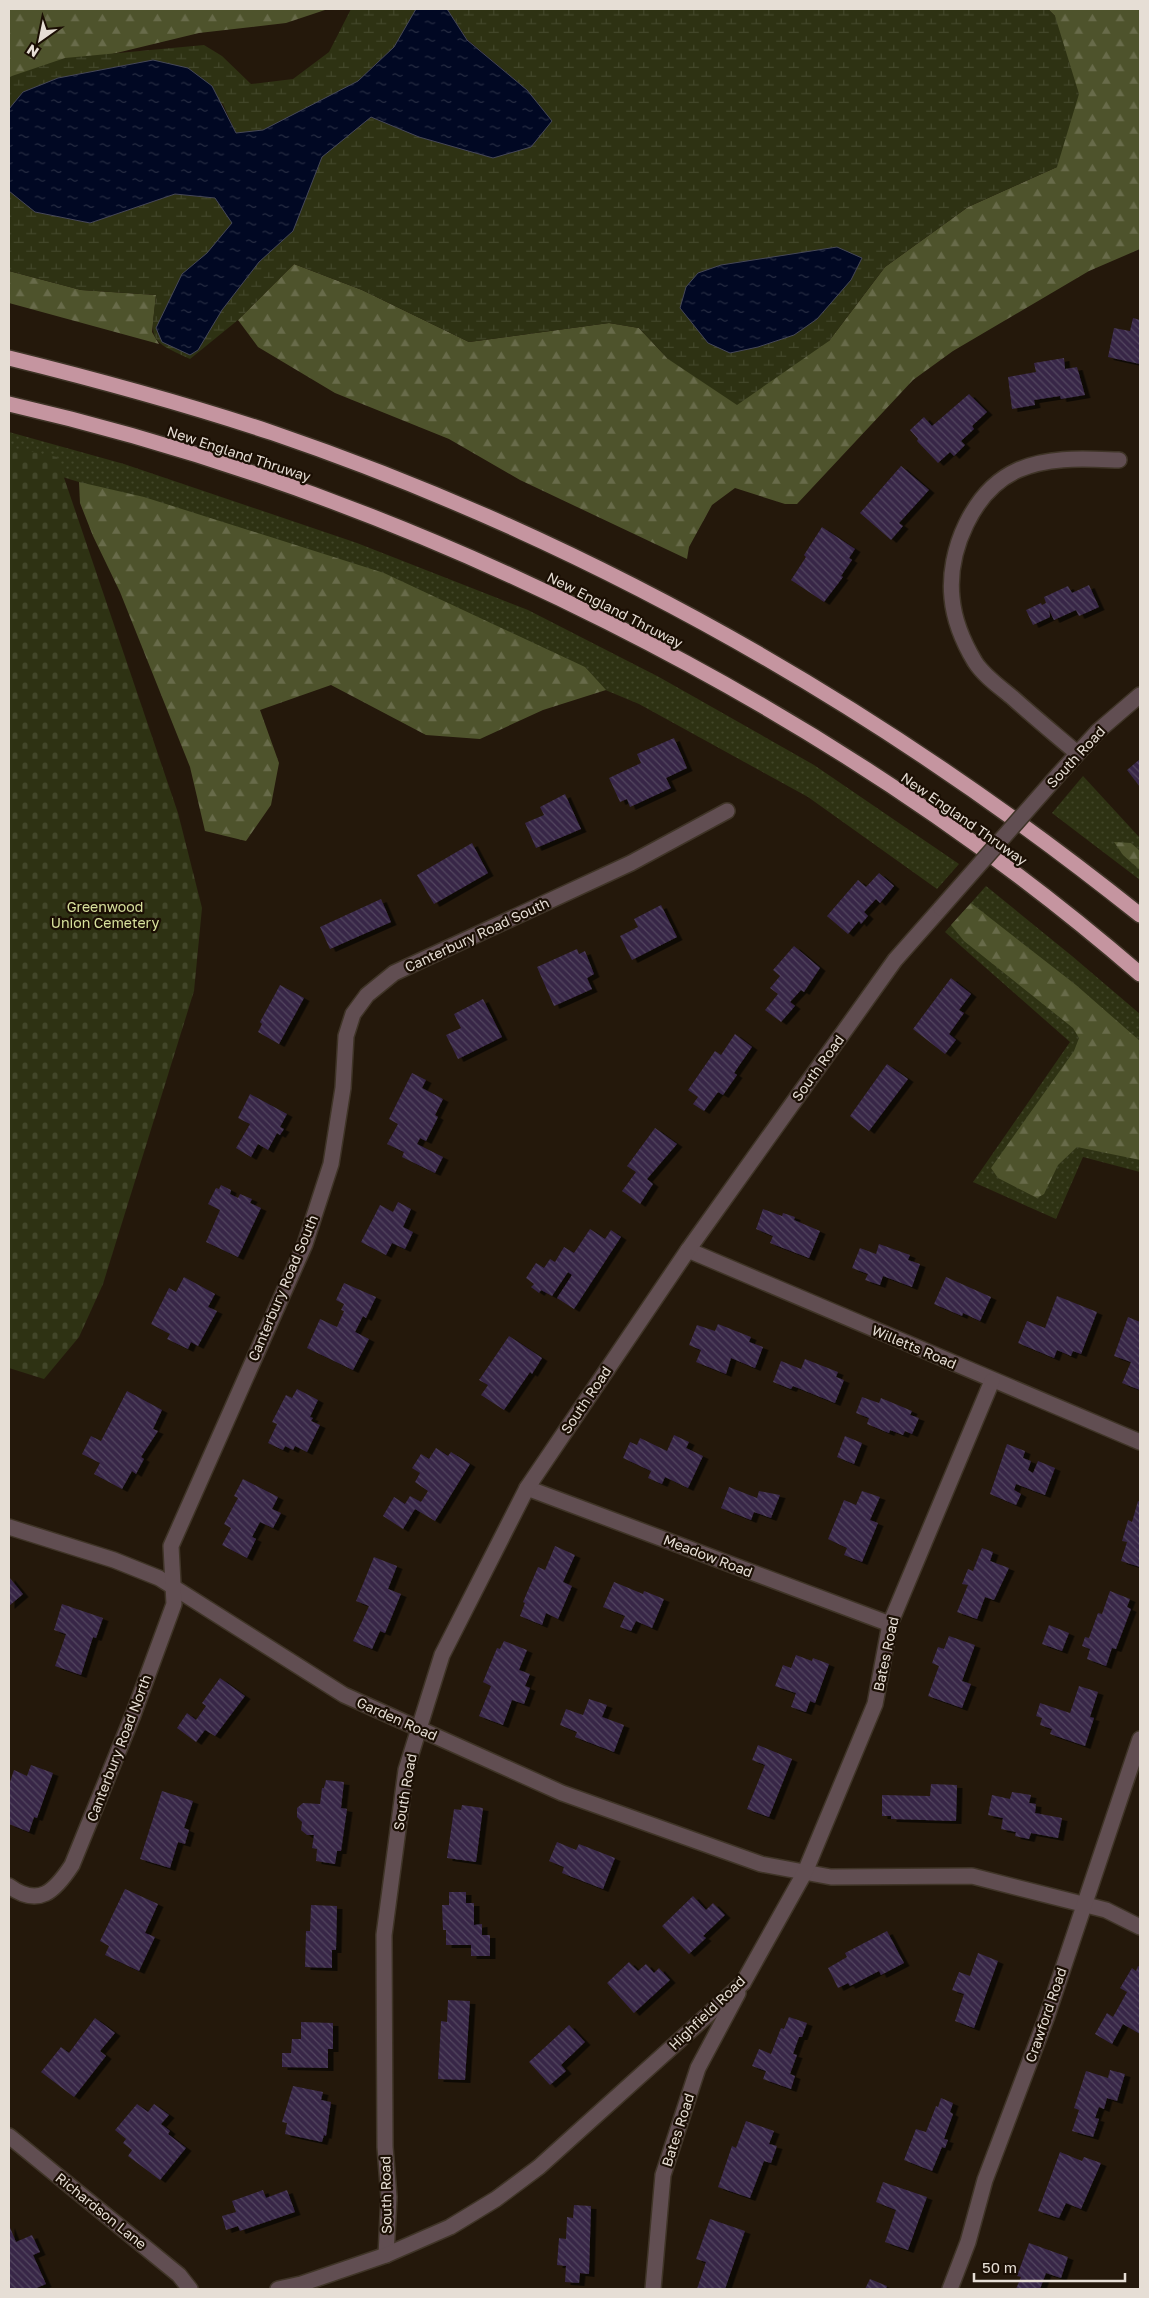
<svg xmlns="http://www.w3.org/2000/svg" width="1149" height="2298" font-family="'Golos Text',sans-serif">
	<defs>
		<pattern id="grass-dots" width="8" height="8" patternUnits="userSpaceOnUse" patternTransform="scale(1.25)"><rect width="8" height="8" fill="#2e3213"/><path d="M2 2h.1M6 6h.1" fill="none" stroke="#424629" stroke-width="1.8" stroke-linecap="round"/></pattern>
		<pattern id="forest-firs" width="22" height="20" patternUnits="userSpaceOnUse" patternTransform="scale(1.25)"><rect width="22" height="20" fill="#4e532c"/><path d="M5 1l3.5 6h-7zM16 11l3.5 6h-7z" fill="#686b4a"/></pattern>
		<pattern id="wetland-marsh" width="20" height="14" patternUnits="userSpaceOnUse" patternTransform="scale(1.25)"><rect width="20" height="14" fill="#2e3213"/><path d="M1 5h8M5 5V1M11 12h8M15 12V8" fill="none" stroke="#424629"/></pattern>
		<pattern id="cemetery-stones" width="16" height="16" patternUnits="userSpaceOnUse" patternTransform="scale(1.25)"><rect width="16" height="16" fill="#2e3213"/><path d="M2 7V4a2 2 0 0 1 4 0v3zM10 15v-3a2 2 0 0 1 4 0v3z" fill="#424629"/></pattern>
		<pattern id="water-ripples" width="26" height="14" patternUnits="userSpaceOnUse" patternTransform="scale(1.25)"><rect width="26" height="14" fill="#010823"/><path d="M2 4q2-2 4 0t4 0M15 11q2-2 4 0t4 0" fill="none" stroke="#262c42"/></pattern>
		<pattern id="building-back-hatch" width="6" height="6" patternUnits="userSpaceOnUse" patternTransform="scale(1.25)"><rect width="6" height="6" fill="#372746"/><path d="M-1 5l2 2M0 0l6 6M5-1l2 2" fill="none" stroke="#544660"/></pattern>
		<filter id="shadow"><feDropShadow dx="5.5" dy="3" stdDeviation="0" flood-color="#0009"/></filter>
	</defs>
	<rect width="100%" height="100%" fill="#24180b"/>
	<g fill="url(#grass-dots)">
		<polygon points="9,432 124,464 357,543 528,610 659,677 814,765 959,864 937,889 808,797 639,704 219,529 139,516 79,482 9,461"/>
		<polygon points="1083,776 1140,838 1140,880 1052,813"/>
		<polygon points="986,886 1072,956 1140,1014 1140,1172 1083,1157 1056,1219 973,1182 1070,1042 945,932"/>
	</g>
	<g fill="url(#forest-firs)">
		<polygon points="9,9 328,9 286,23 199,33 9,79"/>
		<polygon points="1048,9 1140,9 1140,249 1089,271 953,351 913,380 797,504 785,504 735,488 712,505 689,547 687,559 520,480 449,439 335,393 258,347 238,320 294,264 362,290 469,342 609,323 639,328 668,359 829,341 885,267 968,207 1057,167 1055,16"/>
		<polygon points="9,271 81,290 156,295 152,332 159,344 9,303"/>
		<polygon points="79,482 144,497 384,573 585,667 606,690 543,710 480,739 426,735 331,685 260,710 279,763 271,805 246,841 205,831 190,767 120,592 93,536 80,503"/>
		<polygon points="1114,842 1131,843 1140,851 1140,870 1123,855"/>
		<polygon points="971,903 1076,985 1140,1041 1140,1160 1077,1147 1058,1165 1044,1194 1037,1198 998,1178 991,1168 1074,1051 1079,1038 1073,1028 964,941 951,925"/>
	</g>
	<path fill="url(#wetland-marsh)" fill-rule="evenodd" d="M 351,9 L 416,9 L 394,47 L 368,71 L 380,120 L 419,137 L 493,158 L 527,90 L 467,39 L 447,9 L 1048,9 L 1055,16 L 1079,94 L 1057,167 L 968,207 L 885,267 L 829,341 L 737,405 L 668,359 L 639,328 L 609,323 L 469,342 L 362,290 L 294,264 L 238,320 L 190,359 C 147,339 151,341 156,295 L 81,290 L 9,271 L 9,191 L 35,212 L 90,223 L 175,194 L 215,198 L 236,133 L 223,104 L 152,60 L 58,78 L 23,92 L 9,109 L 9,77 L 65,58 L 204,45 L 222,56 L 251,84 L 293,79 L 329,52 ZM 774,258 L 698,273 L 721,265 Z"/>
	<polygon fill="url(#cemetery-stones)" points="9,447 57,457 178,813 202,908 194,991 103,1284 79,1337 44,1379 9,1368"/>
	<g fill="url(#water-ripples)" stroke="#464858">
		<polygon points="416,9 447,9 467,40 527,90 552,121 531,147 493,158 419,137 371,117 322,157 293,231 259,262 222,310 198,350 190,355 162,342 156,328 182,274 207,253 232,223 215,198 175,194 90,223 35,212 9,191 9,109 23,92 58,78 153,60 188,68 212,86 236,133 263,130 358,81 394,47"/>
		<polygon points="837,247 862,258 851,280 817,319 794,335 758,347 730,353 708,343 680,308 686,287 698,273 721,265"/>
	</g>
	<g fill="url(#building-back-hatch)" filter="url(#shadow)">
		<polygon points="1133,318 1140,320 1140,364 1108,357 1114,328 1130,331"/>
		<polygon points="1064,358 1065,369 1077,367 1085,395 1061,399 1060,396 1034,400 1035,405 1012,409 1008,377 1036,372 1034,363"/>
		<polygon points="969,394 987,412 972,426 974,429 961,441 965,445 954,456 950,452 938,463 917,441 918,439 910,430 924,417 932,426"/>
		<polygon points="901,466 929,490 899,523 903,526 891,540 860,513"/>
		<polygon points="822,527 855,549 849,558 852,560 841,576 843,577 824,602 791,580 806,557 804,555"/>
		<polygon points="1089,585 1099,607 1079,616 1076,610 1054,620 1049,610 1050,617 1033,625 1026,610 1041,603 1042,605 1046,603 1044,597 1068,586 1072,593"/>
		<polygon points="674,738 687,768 666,778 671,788 630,807 627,799 620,802 609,778 641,763 637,754"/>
		<polygon points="1140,759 1140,787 1127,770"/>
		<polygon points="565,794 581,829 536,848 525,823 544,815 540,807"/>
		<polygon points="472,843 488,873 434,904 417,875"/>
		<polygon points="879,873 894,886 880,903 876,899 864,912 868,916 861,924 859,921 848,934 827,916 858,880 866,887"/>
		<polygon points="381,899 391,922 330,949 320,927"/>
		<polygon points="661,905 677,937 632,960 620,936 638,927 634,919"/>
		<polygon points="794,946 820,968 804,992 801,990 790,1002 795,1006 781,1022 765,1010 778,994 770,988 780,976 773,970"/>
		<polygon points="577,949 579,954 585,951 594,974 587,978 592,989 554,1006 537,967"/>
		<polygon points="951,978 971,994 959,1010 964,1013 949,1034 956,1040 945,1054 913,1029"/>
		<polygon points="280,985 304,998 279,1044 258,1032 262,1024 260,1022"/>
		<polygon points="483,999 502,1037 458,1059 446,1035 461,1028 454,1014"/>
		<polygon points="735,1034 752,1047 734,1073 737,1075 723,1095 718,1092 704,1111 693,1104 698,1097 688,1090 715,1051 721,1055"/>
		<polygon points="887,1064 908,1079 869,1131 850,1116"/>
		<polygon points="412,1073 426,1080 422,1088 443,1099 435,1115 438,1117 426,1141 420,1138 417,1144 443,1157 435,1173 402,1157 404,1152 387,1144 398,1124 389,1119"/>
		<polygon points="250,1094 287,1114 280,1127 284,1129 280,1135 277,1133 268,1150 258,1144 251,1157 236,1148 250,1124 238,1118"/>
		<polygon points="655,1128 677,1144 647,1179 653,1184 640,1204 622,1191 636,1172 627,1166"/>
		<polygon points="221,1185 231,1190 230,1194 238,1198 240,1194 252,1199 250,1203 261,1208 238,1257 206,1242 220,1210 208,1204 216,1188 219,1189"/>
		<polygon points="398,1202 411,1209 403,1227 413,1232 405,1249 392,1243 386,1255 361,1242 380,1205 393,1212"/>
		<polygon points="763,1209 782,1216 783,1213 795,1217 794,1220 820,1231 809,1258 770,1243 773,1236 756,1229"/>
		<polygon points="590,1229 605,1239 611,1230 621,1237 574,1309 557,1298 572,1275 568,1272 552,1296 541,1290 539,1293 531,1287 534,1284 526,1278 536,1263 544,1268 550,1259 555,1262 564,1247 574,1253"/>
		<polygon points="879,1244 910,1255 908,1260 920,1264 912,1287 883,1276 880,1285 865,1280 868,1274 852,1268 860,1248 876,1254"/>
		<polygon points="184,1277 215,1294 208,1307 217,1311 198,1346 191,1342 188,1349 167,1339 170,1334 151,1324 169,1288 176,1292"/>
		<polygon points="946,1277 991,1297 980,1321 963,1313 962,1316 934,1304"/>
		<polygon points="344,1283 376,1297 366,1318 363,1316 355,1332 369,1339 353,1370 307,1348 320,1319 337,1327 344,1311 341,1310 344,1304 336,1300"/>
		<polygon points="1057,1296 1097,1312 1081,1354 1073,1351 1071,1356 1057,1350 1054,1358 1018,1343 1027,1321 1045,1328"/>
		<polygon points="1128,1317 1140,1322 1140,1390 1122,1383 1131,1362 1114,1356"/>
		<polygon points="718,1324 751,1337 749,1342 763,1347 755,1368 731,1358 726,1374 696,1362 701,1350 689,1345 697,1325 715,1331"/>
		<polygon points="509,1336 542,1358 532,1374 530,1372 504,1410 481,1395 488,1385 479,1380"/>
		<polygon points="805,1359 838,1372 836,1377 844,1380 835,1403 793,1386 791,1389 773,1382 781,1361 801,1369"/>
		<polygon points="297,1389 318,1400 310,1417 313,1418 311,1421 320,1425 307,1452 295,1446 293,1450 285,1446 283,1450 268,1443 277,1424 272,1422 286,1395 292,1398"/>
		<polygon points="127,1391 162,1410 153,1429 158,1431 141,1457 144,1459 136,1474 132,1471 122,1489 94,1474 100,1463 82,1454 91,1436 101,1441"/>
		<polygon points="862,1397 879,1403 881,1398 912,1411 910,1415 919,1418 912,1434 905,1431 903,1435 890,1430 889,1433 867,1424 869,1418 856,1413"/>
		<polygon points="674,1435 689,1442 686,1448 703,1456 688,1488 665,1477 662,1484 648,1478 651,1471 623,1458 630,1442 637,1445 640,1438 667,1451"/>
		<polygon points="845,1436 862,1443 854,1464 837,1457"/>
		<polygon points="1007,1444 1025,1451 1023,1458 1031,1461 1028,1470 1033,1473 1038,1461 1055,1468 1045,1495 1016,1484 1014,1490 1021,1494 1016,1505 990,1494"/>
		<polygon points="436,1448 448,1456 451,1452 470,1464 435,1521 415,1509 403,1529 383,1516 394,1497 405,1504 410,1496 421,1502 428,1491 415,1482 420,1473 412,1468 421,1454 429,1459"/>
		<polygon points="243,1479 278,1497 272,1509 281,1513 273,1528 260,1522 252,1537 256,1539 247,1558 222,1545 231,1528 224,1524 238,1498 234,1496"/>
		<polygon points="729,1487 757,1498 759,1491 780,1495 771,1518 754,1512 751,1520 721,1508"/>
		<polygon points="862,1491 880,1497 870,1520 878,1523 862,1562 844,1555 847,1548 828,1539 844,1500 856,1505"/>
		<polygon points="1138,1501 1140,1502 1140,1567 1121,1561 1127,1542 1122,1541 1128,1520 1132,1522"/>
		<polygon points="555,1546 575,1555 563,1582 572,1586 558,1619 546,1613 542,1625 520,1616 525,1603 523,1602 538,1567 545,1570"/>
		<polygon points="982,1548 993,1552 990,1561 1009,1568 994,1600 985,1597 977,1619 957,1612 968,1585 962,1584 968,1569 973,1571"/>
		<polygon points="374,1557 397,1566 388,1589 401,1594 385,1633 380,1631 372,1649 353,1641 369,1606 356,1601"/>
		<polygon points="9,1577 23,1594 9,1606"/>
		<polygon points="614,1582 643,1594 644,1591 664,1599 652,1628 636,1621 631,1631 620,1627 625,1616 603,1607"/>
		<polygon points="1110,1591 1130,1599 1127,1607 1131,1609 1116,1649 1112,1648 1106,1666 1087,1659 1090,1649 1082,1646 1085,1637 1089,1638 1098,1613 1102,1614"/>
		<polygon points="62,1604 103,1618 96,1638 93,1637 81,1675 55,1666 66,1634 54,1630"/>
		<polygon points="1049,1625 1069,1633 1062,1651 1042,1644"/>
		<polygon points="949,1636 975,1645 962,1681 971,1684 962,1708 928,1696 939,1666 932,1663 938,1647 944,1649"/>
		<polygon points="504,1641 527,1650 519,1670 530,1674 525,1686 530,1688 524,1704 512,1700 503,1725 479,1716 491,1686 483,1682 497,1648 500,1649"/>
		<polygon points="796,1655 812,1661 813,1658 829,1664 815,1703 810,1701 806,1712 791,1707 796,1693 775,1686 783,1665 791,1668"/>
		<polygon points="220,1678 245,1696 215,1736 205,1730 196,1742 177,1728 187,1713 196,1720 206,1706 202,1703"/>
		<polygon points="1079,1686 1098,1692 1090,1717 1094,1718 1085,1746 1050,1734 1052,1729 1040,1725 1042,1718 1036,1716 1040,1703 1070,1713"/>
		<polygon points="589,1699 607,1705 602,1717 624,1725 614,1752 575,1737 577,1732 560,1725 566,1709 583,1715"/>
		<polygon points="758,1745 792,1759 769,1817 747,1809 765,1765 752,1760"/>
		<polygon points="31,1765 53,1773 37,1818 34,1817 29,1832 9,1824 9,1785 14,1770 27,1776"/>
		<polygon points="326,1780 344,1782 341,1808 347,1809 341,1851 337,1851 335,1864 316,1861 317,1849 312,1848 314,1835 307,1835 301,1830 302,1822 297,1817 297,1808 303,1803 320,1804 322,1788 324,1788"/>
		<polygon points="931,1784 957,1785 956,1821 891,1819 891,1816 882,1816 882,1795 930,1796"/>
		<polygon points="162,1791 193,1801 184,1828 189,1830 185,1844 178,1842 170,1868 140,1859"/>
		<polygon points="1012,1792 1031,1795 1029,1803 1036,1804 1035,1813 1062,1818 1058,1838 1031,1833 1029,1839 1015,1836 1016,1832 1001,1829 1003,1818 988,1815 992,1795 1010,1799"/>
		<polygon points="462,1805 483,1808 476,1862 447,1858 454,1809 461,1810"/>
		<polygon points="557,1842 576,1850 579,1844 615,1858 603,1889 562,1873 564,1867 549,1861"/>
		<polygon points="125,1889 158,1904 145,1933 155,1937 139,1971 105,1955 109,1946 100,1941"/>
		<polygon points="449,1892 466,1892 466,1903 474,1903 474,1925 482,1924 482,1935 490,1935 490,1956 471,1956 471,1945 446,1945 446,1930 443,1930 442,1905 449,1905"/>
		<polygon points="693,1896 706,1910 713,1903 725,1915 703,1936 706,1938 689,1954 662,1926"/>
		<polygon points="311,1905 337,1906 336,1950 332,1950 332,1968 305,1967 306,1931 310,1931"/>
		<polygon points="887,1931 904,1963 881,1975 879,1971 850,1986 848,1983 838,1988 828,1968 847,1957 845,1953"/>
		<polygon points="978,1953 998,1961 974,2028 955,2021 964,1994 952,1990 959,1972 970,1976"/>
		<polygon points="629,1962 638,1971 646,1964 654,1973 659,1968 670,1980 634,2013 607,1983"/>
		<polygon points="1138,1966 1140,1967 1140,2034 1123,2024 1112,2044 1095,2034 1107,2013 1113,2017 1127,1992 1120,1988 1132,1968 1136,1971"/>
		<polygon points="448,2000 470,2001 465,2080 438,2079 441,2021 447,2022"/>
		<polygon points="789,2017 807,2023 802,2037 799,2037 793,2054 797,2055 790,2074 795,2076 791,2089 763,2079 766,2071 752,2066 759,2049 771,2054 781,2028 784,2029"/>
		<polygon points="95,2018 115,2033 100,2051 106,2056 74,2097 41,2072 61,2047 69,2053"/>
		<polygon points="301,2022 333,2023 333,2049 328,2049 328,2068 282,2067 282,2053 291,2053 292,2039 301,2039"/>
		<polygon points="569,2025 585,2042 561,2065 566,2071 550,2085 529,2062"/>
		<polygon points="1110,2070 1125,2074 1117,2101 1107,2098 1104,2109 1099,2107 1095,2118 1099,2119 1093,2137 1072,2131 1079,2110 1074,2108 1086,2071 1108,2078"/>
		<polygon points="293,2086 323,2092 321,2100 331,2102 326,2136 324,2135 322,2142 285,2134 287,2123 282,2122"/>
		<polygon points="941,2098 953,2103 950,2112 953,2114 944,2139 948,2140 945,2148 942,2147 932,2171 904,2160 916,2129 926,2132 936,2106 938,2107"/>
		<polygon points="137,2104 148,2112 154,2104 169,2115 161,2124 170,2131 168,2134 186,2148 160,2180 128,2156 132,2150 123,2143 126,2139 115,2130"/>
		<polygon points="746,2121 774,2131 769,2144 777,2146 771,2163 764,2161 750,2198 718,2187 732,2146 736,2148"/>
		<polygon points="1060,2152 1082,2161 1084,2157 1101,2163 1081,2209 1066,2203 1059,2218 1038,2211"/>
		<polygon points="883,2182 927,2197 908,2250 885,2242 896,2210 876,2202"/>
		<polygon points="263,2190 266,2198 287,2190 295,2212 240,2231 238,2226 226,2230 222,2216 236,2212 232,2201"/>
		<polygon points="574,2205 591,2206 589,2274 580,2273 579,2283 565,2282 566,2266 557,2265 559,2238 566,2239 567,2217 573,2218"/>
		<polygon points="710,2219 745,2231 725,2289 697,2289 706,2262 696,2259"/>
		<polygon points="9,2225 16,2242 32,2235 40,2252 33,2255 46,2284 34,2289 9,2289"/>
		<polygon points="1029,2243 1068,2257 1061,2278 1046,2273 1040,2289 1016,2289 1021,2277 1017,2276"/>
		<polygon points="870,2279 887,2286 886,2289 865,2289"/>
	</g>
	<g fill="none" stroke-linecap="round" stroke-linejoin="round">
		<defs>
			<g id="street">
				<path d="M 1077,753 C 1056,735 1034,717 1013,698 C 1000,687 984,676 975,662 C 963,642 954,620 952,598 C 947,551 973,490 1018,470 C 1050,456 1086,459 1119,460"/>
				<polyline points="1059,774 1098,731 1140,695"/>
				<polyline points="688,1250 1140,1442"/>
				<polyline points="527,1488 890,1624"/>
				<polyline points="9,1527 114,1560 159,1578 344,1695 562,1793 761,1864 831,1877 972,1876 1106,1910 1140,1927"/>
				<path d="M 9,1886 C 39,1908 55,1891 72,1865 L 133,1715 L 174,1604 L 171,1546 L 305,1244 L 331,1164 L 343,1088 L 346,1036 L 353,1014 L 367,995 L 394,973 L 631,863 L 727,811"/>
				<polyline points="9,2136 179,2275 190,2289"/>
				<polyline points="386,2255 389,2197 385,2147 384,1935 406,1770 442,1655 527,1488 688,1250 895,960 941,908"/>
				<polyline points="278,2289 301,2284 386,2255 450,2227 496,2199 539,2167 743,1983 805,1872 875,1704 890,1624 992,1381"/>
				<polyline points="653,2289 663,2175 698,2068 738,1993"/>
				<polyline points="950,2289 968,2242 985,2180 1047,2016 1140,1739"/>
			</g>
			<g id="highway">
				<path d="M 9,358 C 98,380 186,404 273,433 C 589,541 880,707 1140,915"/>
				<path d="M 9,404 C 411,496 828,704 1140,974"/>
			</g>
		</defs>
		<use href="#street" stroke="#3f3427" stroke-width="18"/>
		<use href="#highway" stroke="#3f3427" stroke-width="18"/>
		<use href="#street" stroke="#614e52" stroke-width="15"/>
		<use href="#highway" stroke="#c595a0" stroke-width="15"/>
		<defs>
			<polyline id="street-bridge" points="941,908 1059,774"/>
		</defs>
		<use href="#street-bridge" stroke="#3f3427" stroke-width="18" stroke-linecap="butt"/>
		<use href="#street-bridge" stroke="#614e52" stroke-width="15"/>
	</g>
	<g text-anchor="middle" stroke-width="4.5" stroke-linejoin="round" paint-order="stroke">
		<g font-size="14" fill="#e6ded5" stroke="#1b0f04">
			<text transform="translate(239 454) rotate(18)" y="5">New England Thruway</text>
			<text transform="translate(615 610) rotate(27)" y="5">New England Thruway</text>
			<text transform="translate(1076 757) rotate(-47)" y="5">South Road</text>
			<text transform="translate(964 819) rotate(35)" y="5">New England Thruway</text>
			<text transform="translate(477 935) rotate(-25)" y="5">Canterbury Road South</text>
			<text transform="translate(818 1068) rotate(-54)" y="5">South Road</text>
			<text transform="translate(283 1288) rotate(-67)" y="5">Canterbury Road South</text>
			<text transform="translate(914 1347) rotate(23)" y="5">Willetts Road</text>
			<text transform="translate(586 1400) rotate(-56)" y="5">South Road</text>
			<text transform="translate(708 1556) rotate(21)" y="5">Meadow Road</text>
			<text transform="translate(886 1654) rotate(-78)" y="5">Bates Road</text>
			<text transform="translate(397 1719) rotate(24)" y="5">Garden Road</text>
			<text transform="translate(119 1748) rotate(-69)" y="5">Canterbury Road North</text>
			<text transform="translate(405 1792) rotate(-80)" y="5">South Road</text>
			<text transform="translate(707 2013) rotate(-44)" y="5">Highfield Road</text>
			<text transform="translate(1046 2015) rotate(-71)" y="5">Crawford Road</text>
			<text transform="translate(678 2130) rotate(-72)" y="5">Bates Road</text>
			<text transform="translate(386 2195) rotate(-91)" y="5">South Road</text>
			<text transform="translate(101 2211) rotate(39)" y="5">Richardson Lane</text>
		</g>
		<g font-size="14" fill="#d8e19d" stroke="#1b0f04">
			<text x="105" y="912">Greenwood<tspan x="105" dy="16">Union Cemetery</tspan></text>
		</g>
	</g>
	<rect width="1149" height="2298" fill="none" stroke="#e6ded5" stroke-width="20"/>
	<g transform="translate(40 40) rotate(213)" stroke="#1b0f04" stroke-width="4" paint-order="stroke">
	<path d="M0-4L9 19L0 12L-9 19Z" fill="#e6ded5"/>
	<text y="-8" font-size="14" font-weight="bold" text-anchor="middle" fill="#e6ded5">N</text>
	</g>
	<path d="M974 2273v8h151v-8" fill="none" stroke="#e6ded5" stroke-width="2.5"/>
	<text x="982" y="2273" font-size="15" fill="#e6ded5" stroke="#1b0f04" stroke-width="4" paint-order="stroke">50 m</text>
</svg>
